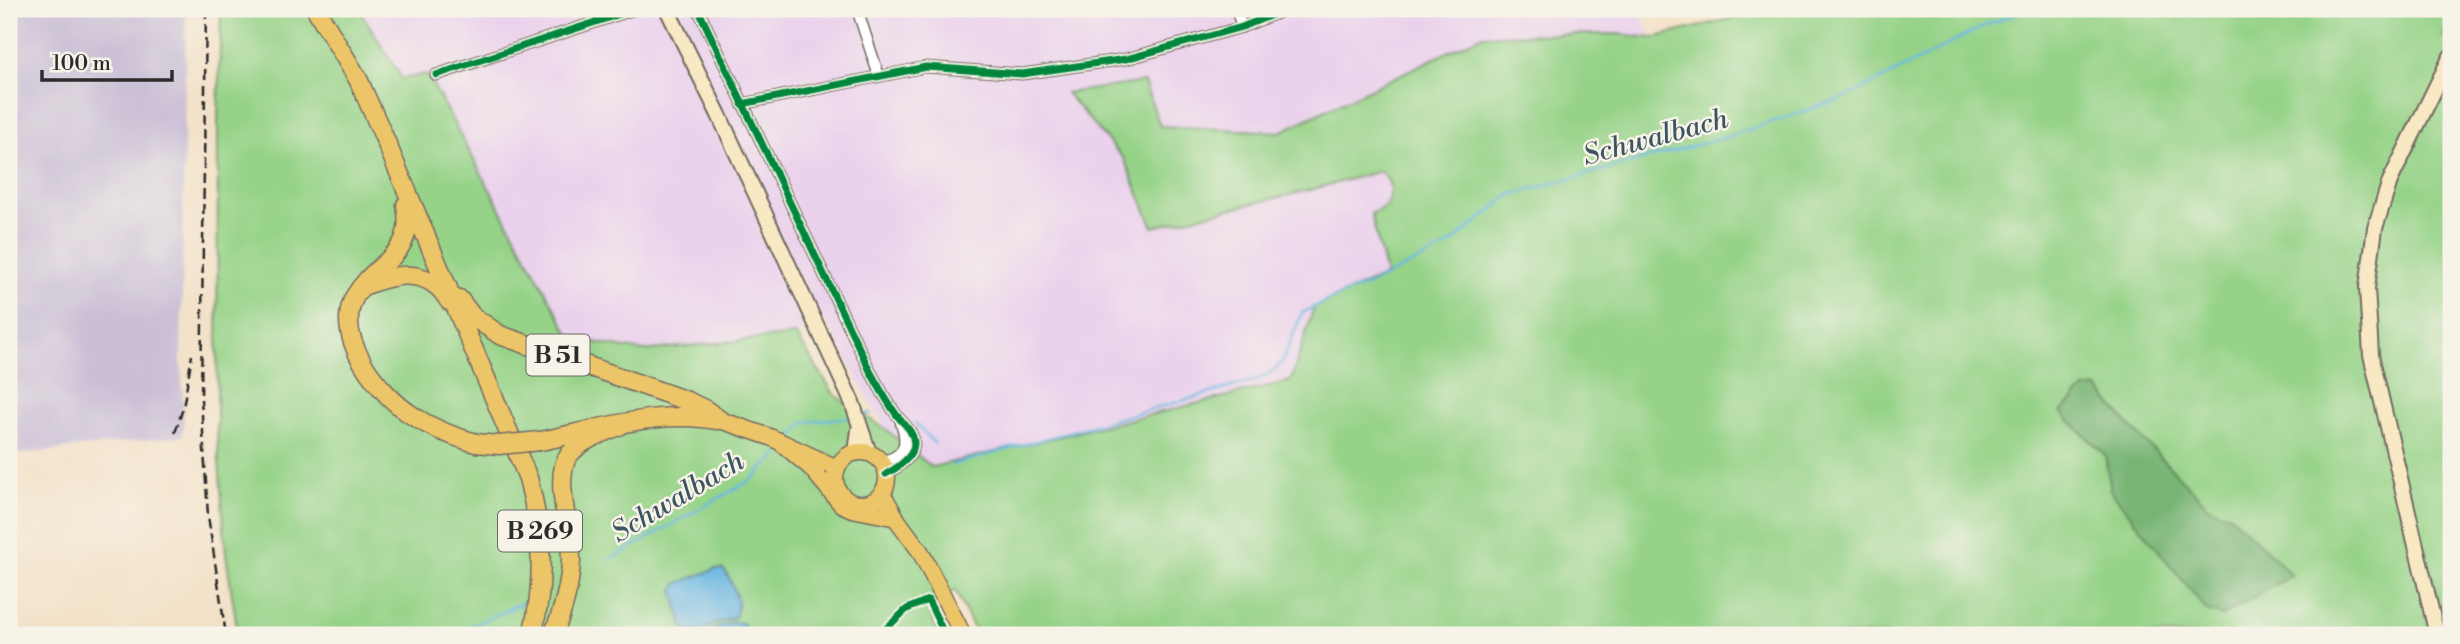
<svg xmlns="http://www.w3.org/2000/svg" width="2460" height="644" font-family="'Libre Bodoni',serif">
	<rect width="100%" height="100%" fill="#f7f3e8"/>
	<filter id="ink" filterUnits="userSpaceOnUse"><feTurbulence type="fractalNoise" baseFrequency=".0143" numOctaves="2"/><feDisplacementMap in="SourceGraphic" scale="14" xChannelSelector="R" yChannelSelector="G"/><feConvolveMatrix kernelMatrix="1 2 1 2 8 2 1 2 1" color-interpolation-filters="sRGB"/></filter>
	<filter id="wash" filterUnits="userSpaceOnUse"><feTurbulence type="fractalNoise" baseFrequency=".00686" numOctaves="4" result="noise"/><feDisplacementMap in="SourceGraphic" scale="28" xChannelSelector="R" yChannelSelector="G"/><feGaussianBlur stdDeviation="1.57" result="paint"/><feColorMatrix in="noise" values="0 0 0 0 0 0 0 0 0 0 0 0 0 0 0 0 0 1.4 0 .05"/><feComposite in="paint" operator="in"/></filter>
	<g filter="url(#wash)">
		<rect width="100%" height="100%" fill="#f3e1c7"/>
		<polygon fill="#ead1ec" points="359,9 1638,9 1652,38 1618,34 1483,35 1280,132 1159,126 1066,93 1124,159 1153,227 1310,190 1380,170 1389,179 1392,192 1387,205 1371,214 1386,275 1314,307 1292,381 932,467 885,429 825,319 796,335 642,351 571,338 428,74 402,79"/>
		<polygon fill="#cabfd6" points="9,9 186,9 181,360 184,425 182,436 9,455"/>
		<path fill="#96d388" stroke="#607f5a" stroke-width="2" d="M 221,9 L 359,9 L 402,79 L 427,74 L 571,338 L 642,351 L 796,335 L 834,394 L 885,429 L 932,467 L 1291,381 L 1314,307 L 1386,275 L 1371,214 L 1387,205 C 1392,190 1392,182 1380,171 L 1310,190 L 1153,227 L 1124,159 L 1066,93 L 1144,82 L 1160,126 L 1280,132 L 1483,35 L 1618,34 L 1652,38 L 1771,9 L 2451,9 L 2451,21 L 2443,37 L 2451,41 L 2451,635 L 977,635 L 955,590 L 927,608 L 940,635 L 238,635 L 226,555 L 217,435 L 218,121 Z"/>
		<polygon fill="#78b574" stroke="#527050" stroke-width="2" points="2097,387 2128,424 2209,507 2230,515 2292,575 2222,616 2207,611 2111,491 2105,455 2061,412 2084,389"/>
		<g fill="#67b6e2" stroke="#497086" stroke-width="2">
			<path d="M 715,569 L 723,569 C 732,580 742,604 735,617 L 691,633 L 683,627 L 673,590 L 678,583 Z"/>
			<polygon points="732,622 743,623 747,635 698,635"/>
		</g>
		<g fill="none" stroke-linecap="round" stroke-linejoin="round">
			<g stroke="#67b6e2" stroke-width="2.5">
				<polyline points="863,415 871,413"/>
				<polyline points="915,423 935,444"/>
				<polyline points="791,439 805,422 853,417"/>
				<polyline points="951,465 1257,380 1275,370 1283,360 1302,313 1333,298 1370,284 1446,247 1510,195 1727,137 1847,97 1984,26 2027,9"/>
				<polyline points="609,560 751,480 780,452"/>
				<polyline points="452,635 522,603"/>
			</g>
		</g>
	</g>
	<g filter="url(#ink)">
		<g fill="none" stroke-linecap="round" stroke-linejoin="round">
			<defs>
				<g id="street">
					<path d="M 698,9 L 870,371 C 878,385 886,400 896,414 C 900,420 906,425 910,431 C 923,451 901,466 886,474"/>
					<polyline points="857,9 879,76"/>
					<polyline points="1236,9 1242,27"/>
					<polyline points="436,75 635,9"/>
					<polyline points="742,104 926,67 1022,74 1126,59 1242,27 1287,9"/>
					<path d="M 880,461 C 904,458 909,445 901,423"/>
				</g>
				<g id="secondary">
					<polyline points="667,9 719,115 852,402 869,453"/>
					<polyline points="856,453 859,430"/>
					<polyline points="2437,635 2371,355 2367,288 2375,228 2390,181 2451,56"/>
				</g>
				<g id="primary">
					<polyline points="720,420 770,437 837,468"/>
					<polyline points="779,441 811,468 841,504 852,509 892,517"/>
					<circle cx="861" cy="478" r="26"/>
					<polyline points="882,493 898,521 920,551 963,635"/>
				</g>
				<g id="highway">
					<path d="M 316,9 L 358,79 L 384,137 L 528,478 C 542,532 546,581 532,635"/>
					<path d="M 406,205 C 416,257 377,259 355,296 C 332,337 380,395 413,416 C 433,429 454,437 476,443"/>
					<path d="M 366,285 C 396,273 430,267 449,301"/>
					<polyline points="459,299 472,316 500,335 687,401 706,410 720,420"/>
					<path d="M 540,441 C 596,430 659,409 716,420"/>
					<path d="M 553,635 C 563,611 570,587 571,561 C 572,531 552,478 569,455 C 582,439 603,433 621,425"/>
				</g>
			</defs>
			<use href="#street" stroke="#716b62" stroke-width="13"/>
			<use href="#secondary" stroke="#716b62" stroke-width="18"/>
			<use href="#primary" stroke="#716b62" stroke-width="19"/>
			<use href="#highway" stroke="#716b62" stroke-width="21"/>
			<use href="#street" stroke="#fff" stroke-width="10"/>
			<use href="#secondary" stroke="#f8e8c3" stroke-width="14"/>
			<use href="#primary" stroke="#edc569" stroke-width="16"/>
			<use href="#highway" stroke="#edc569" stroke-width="18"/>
			<g stroke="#2b2b2b" stroke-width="2.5" stroke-dasharray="10 5" stroke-linecap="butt">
				<polyline points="206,9 201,399 208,516 226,635"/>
				<polyline points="175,433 183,408 192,355"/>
			</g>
			<defs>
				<polyline id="highway-bridge" points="476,443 499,445 540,441"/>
			</defs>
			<use href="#highway-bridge" stroke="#716b62" stroke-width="21" stroke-linecap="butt"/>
			<use href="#highway-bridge" stroke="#edc569" stroke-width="18"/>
			<defs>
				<g id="cycleway">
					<path d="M 698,9 L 870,371 C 878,385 886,400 896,414 C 900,420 906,425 910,431 C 923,451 901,466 886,474"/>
					<polyline points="436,75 635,9"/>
					<polyline points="742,104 926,67 1022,74 1126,59 1242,27 1287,9"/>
					<polyline points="879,635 907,609 928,600 945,635"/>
				</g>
			</defs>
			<use href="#cycleway" stroke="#f7f3e8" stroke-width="11"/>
			<use href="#cycleway" stroke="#00873e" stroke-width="7"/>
		</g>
	</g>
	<g text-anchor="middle" stroke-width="5" stroke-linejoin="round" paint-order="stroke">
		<g fill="#f7f3e8" stroke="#686764" stroke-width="2">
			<rect x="526.5" y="334.5" width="63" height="41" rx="5"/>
			<rect x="498" y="510.5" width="84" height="41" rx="5"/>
		</g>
		<g font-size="24" font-weight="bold" fill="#2b2b2b">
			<text x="558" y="363">B 51</text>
			<text x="540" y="539">B 269</text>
		</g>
		<g font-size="28" font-style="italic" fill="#3d5562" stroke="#f7f3e8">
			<text transform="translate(1655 136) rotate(-15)" y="10">Schwalbach</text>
			<text transform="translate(677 496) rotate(-31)" y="10">Schwalbach</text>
		</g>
	</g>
	<rect width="2460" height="644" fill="none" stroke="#f7f3e8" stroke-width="35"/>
	<path d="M42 70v10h130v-10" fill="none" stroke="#2b2b2b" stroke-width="3.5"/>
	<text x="52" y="70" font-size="21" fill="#2b2b2b" stroke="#f7f3e8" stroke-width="5" paint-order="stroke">100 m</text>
</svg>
